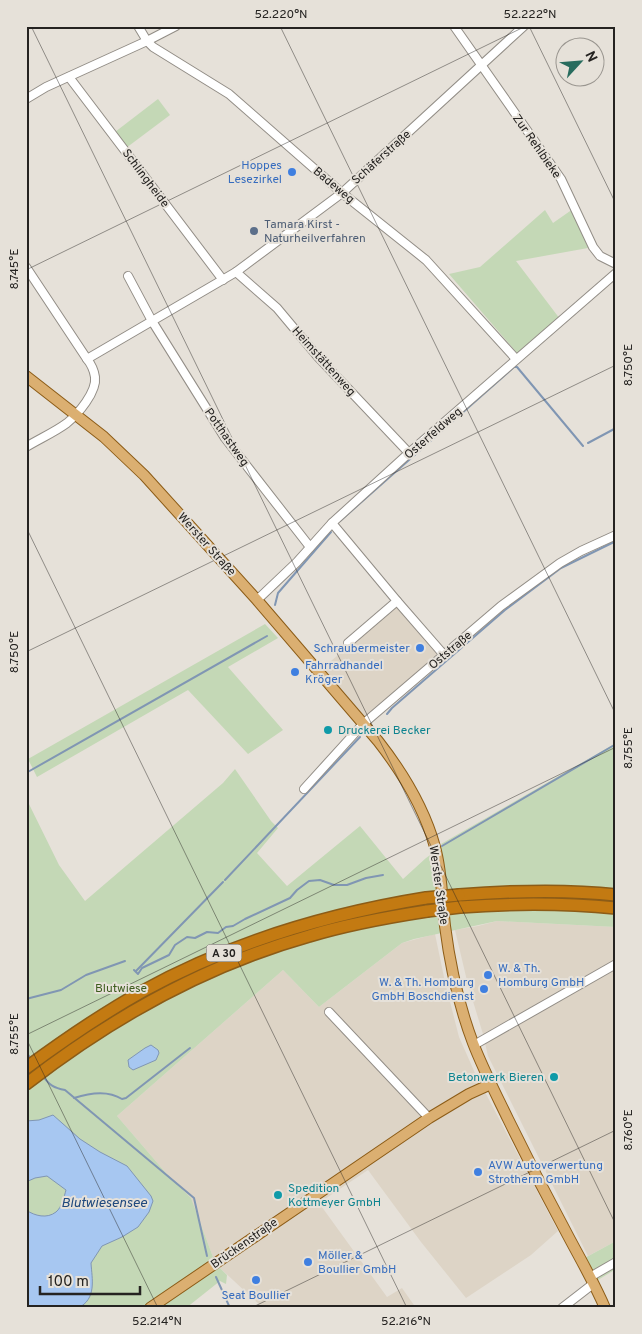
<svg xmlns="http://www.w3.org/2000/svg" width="642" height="1334" font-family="Overpass,sans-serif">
	<rect width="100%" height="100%" fill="#e6e1d9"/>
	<g fill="#ddd4c6">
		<polygon points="396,605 435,649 437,657 366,718 323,668"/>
		<polygon points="497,921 616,927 616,1241 588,1256 488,1056 483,1034 468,985 455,930 478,926"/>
		<polygon points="435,934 445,982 459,1037 475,1073 558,1231 531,1255 466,1298 421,1242 368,1170 319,1203 387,1297 402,1288 416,1308 263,1308 219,1267 213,1257 191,1198 166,1173 117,1116 283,970 319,1007 402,943"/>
	</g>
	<g fill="#c4d8b6">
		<polygon points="158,99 170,115 126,148 115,132"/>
		<polygon points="573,209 588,248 516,261 560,319 517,353 449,274 480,267 545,210 553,223"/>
		<polygon points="265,624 278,638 228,667 283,730 248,754 188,690 37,777 28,759"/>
		<polygon points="616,743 616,927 497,921 414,939 402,943 319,1007 283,970 117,1116 166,1173 191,1198 213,1257 219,1267 227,1275 226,1284 220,1281 186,1308 26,1308 26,798 59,865 85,901 223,783 235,769 271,821 278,828 257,853 287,886 360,826 403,879 426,858 443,846 441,844"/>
		<polygon points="616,1241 616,1269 593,1283 581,1260"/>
	</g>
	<g fill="#a7c7f1" stroke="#8096b3">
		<polygon points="151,1045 158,1050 159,1053 156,1060 133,1070 129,1067 128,1060 145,1048"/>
		<path d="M 53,1115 L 80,1139 L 100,1152 L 127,1166 L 151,1196 L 153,1201 L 149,1212 L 138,1227 L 122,1237 L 102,1246 L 91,1263 C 92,1279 97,1299 78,1308 L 26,1308 L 26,1210 C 35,1216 47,1219 56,1212 C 62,1207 64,1197 66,1190 L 47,1176 L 35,1178 L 26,1182 L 26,1121 L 39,1120 Z"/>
	</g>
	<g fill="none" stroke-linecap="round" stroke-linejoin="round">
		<g stroke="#8096b3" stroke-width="2">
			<polyline points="588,443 616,428"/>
			<polyline points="340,521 514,367 517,367 583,446"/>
			<polyline points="275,605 278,593 331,532"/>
			<polyline points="387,714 392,708 505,610 561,568 616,541"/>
			<polyline points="26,773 267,636"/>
			<polyline points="442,846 616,744"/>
			<polyline points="225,880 360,737"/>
			<polyline points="134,970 138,974 142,968 169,955 175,945 187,937 195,938 207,932 218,933 226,927 233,926 245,919 290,898 297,890 309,881 320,880 334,885 347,885 366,878 383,875"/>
			<polyline points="136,971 223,882"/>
			<polyline points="26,999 61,990 86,975 125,961"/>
			<polyline points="26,1052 32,1060"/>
			<path d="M 43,1076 C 49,1085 54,1088 65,1090 L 194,1198 L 207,1256"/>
			<path d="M 74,1098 C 89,1093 108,1090 122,1099 L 126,1098 L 190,1048"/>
			<polyline points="216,1277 230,1308"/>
		</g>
		<defs>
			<g id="minor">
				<polyline points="138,26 147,41 153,47 229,94 342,193 426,260 516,359"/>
				<polyline points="454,26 561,179 593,247 600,256 616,264"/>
				<polyline points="69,77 223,280"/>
				<polyline points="26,99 46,87 147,41 176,26"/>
				<path d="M 26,267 L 87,359 C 91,364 94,370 95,377 C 97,392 78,414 67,423 C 55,432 39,439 26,447"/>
				<polyline points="236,272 277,308 318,357 409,453"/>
				<polyline points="128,276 152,321 225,438 310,547"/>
				<polyline points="87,359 236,272 342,193 524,26"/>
				<polyline points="332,523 397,601 444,655"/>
				<polyline points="257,600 297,562 332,523 409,453 616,273"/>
				<polyline points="348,643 397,601"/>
				<polyline points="304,789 363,724 501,606 560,563 581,551 616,535"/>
				<polyline points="329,1012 429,1118"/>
				<polyline points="474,1045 616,964"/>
				<polyline points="590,1277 616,1262"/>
				<polyline points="562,1308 593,1284"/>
			</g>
			<g id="major">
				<path d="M 26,376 L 104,437 L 144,475 L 257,600 L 378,741 C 403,773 424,807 435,847 C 442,872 442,899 445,926 C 450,965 459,1006 473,1043 C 483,1069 496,1094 508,1119 C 526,1156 545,1193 565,1230 C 578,1255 594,1282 605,1308"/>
				<polyline points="150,1308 429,1118 469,1094 491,1084"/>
			</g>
			<g id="highway">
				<path d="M 459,895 C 511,891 564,889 616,895"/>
				<path d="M 460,907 C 512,903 564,903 616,908"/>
				<path d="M 26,1068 C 64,1040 102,1014 143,991 C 232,942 327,914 426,898"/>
				<path d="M 26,1084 C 111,1018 206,965 309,936 C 348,924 388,917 427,911"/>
			</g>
		</defs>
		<use href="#minor" stroke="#928d86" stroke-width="10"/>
		<use href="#major" stroke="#8c5c17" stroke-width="12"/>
		<use href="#highway" stroke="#8c5c17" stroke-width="14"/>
		<use href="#minor" stroke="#fff" stroke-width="8"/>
		<use href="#major" stroke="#dbaf71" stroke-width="10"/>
		<use href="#highway" stroke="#c37a12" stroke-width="11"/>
		<defs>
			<g id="highway-bridge">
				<polyline points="426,898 459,895"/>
				<polyline points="427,911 460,907"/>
			</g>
		</defs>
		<use href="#highway-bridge" stroke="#8c5c17" stroke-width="14" stroke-linecap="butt"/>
		<use href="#highway-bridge" stroke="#c37a12" stroke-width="11"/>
	</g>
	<path fill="none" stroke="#252321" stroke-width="1" stroke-opacity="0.45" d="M 31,26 L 616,1225M 280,26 L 616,715M 529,26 L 616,204M 26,270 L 526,26M 26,527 L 407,1308M 26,652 L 616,365M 26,1035 L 616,747M 26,1038 L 158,1308M 251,1308 L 616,1130"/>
	<g fill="#3f7fe0" stroke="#e6e1d9" stroke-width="2">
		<circle cx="292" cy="172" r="5"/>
		<circle cx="420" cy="648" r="5"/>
		<circle cx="295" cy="672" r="5"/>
		<circle cx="488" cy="975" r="5"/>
		<circle cx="484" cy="989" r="5"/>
		<circle cx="478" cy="1172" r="5"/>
		<circle cx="308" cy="1262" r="5"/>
		<circle cx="256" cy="1280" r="5"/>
	</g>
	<circle fill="#5c6f8a" stroke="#e6e1d9" stroke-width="2" cx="254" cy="231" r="5"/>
	<g fill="#0f9aa8" stroke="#e6e1d9" stroke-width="2">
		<circle cx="328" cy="730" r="5"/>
		<circle cx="554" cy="1077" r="5"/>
		<circle cx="278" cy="1195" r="5"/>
	</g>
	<g text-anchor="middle" stroke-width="4" stroke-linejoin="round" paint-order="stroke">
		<rect fill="#e6e1d9" stroke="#5f5c58" stroke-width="1" x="206.5" y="944.5" width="35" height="17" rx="4"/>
		<g font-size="11" font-weight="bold" fill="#252321">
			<text x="224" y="957">A 30</text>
		</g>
		<g font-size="12" fill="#252321" stroke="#e6e1d9">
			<text transform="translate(537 146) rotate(55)" y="4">Zur Rehlbieke</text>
			<text transform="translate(381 157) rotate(-42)" y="4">Schäferstraße</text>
			<text transform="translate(146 178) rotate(53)" y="4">Schlingheide</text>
			<text transform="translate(334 185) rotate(40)" y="4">Badeweg</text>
			<text transform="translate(324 361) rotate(48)" y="4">Heimstättenweg</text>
			<text transform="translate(433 433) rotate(-41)" y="4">Osterfeldweg</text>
			<text transform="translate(227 437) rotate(55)" y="4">Potthastweg</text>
			<text transform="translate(207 544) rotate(48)" y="4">Werster Straße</text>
			<text transform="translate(450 650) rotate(-40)" y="4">Oststraße</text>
			<text transform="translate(439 885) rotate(82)" y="4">Werster Straße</text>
			<text transform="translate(244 1243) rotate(-35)" y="4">Brückenstraße</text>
		</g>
		<g font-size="12" fill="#366cbe" stroke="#e6e1d9" text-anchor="start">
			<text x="282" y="169" text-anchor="end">Hoppes<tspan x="282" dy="14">Lesezirkel</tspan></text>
			<text x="410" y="652" text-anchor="end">Schraubermeister</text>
			<text x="305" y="669">Fahrradhandel<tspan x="305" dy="14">Kröger</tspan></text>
			<text x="498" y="972">W. &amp; Th.<tspan x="498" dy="14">Homburg GmbH</tspan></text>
			<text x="474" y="986" text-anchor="end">W. &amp; Th. Homburg<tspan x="474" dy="14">GmbH Boschdienst</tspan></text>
			<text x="488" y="1169">AVW Autoverwertung<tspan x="488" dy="14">Strotherm GmbH</tspan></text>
			<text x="318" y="1259">Möller &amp;<tspan x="318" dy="14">Boullier GmbH</tspan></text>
			<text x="256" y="1299" text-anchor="middle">Seat Boullier</text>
		</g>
		<g font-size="12" fill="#4e5e75" stroke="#e6e1d9" text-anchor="start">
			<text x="264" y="228">Tamara Kirst -<tspan x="264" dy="14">Naturheilverfahren</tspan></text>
		</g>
		<g font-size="12" fill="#0d838f" stroke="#e6e1d9" text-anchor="start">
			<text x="338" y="734">Druckerei Becker</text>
			<text x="544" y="1081" text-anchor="end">Betonwerk Bieren</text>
			<text x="288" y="1192">Spedition<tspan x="288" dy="14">Kottmeyer GmbH</tspan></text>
		</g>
		<g font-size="12" fill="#3d5c1d" stroke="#e6e1d9">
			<text x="121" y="992">Blutwiese</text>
		</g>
		<g font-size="14" font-style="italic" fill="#20497d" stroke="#e6e1d9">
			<text x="104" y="1207">Blutwiesensee</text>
		</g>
	</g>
	<rect width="642" height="1334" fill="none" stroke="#e6e1d9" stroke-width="55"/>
	<g transform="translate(580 62) rotate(64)"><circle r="24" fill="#e6e1d9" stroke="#99958f"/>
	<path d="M0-4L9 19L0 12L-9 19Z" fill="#286c5e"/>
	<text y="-8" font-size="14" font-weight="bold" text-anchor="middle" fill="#252321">N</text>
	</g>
	<path d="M40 1286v8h100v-8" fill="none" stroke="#252321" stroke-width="2.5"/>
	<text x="48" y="1286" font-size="15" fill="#252321" stroke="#e6e1d9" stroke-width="4" paint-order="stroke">100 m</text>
	<rect x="28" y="28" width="586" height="1278" fill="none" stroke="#252321" stroke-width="2"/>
	<g font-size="12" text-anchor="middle" fill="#252321">
		<text x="281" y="18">52.220°N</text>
		<text x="530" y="18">52.222°N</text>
		<text transform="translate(14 269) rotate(-90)" y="4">8.745°E</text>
		<text transform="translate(628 365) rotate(-90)" y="4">8.750°E</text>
		<text transform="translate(14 652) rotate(-90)" y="4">8.750°E</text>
		<text transform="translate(628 748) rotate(-90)" y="4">8.755°E</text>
		<text transform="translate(14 1034) rotate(-90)" y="4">8.755°E</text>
		<text transform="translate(628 1130) rotate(-90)" y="4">8.760°E</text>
		<text x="157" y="1325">52.214°N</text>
		<text x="406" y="1325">52.216°N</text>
	</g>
</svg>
